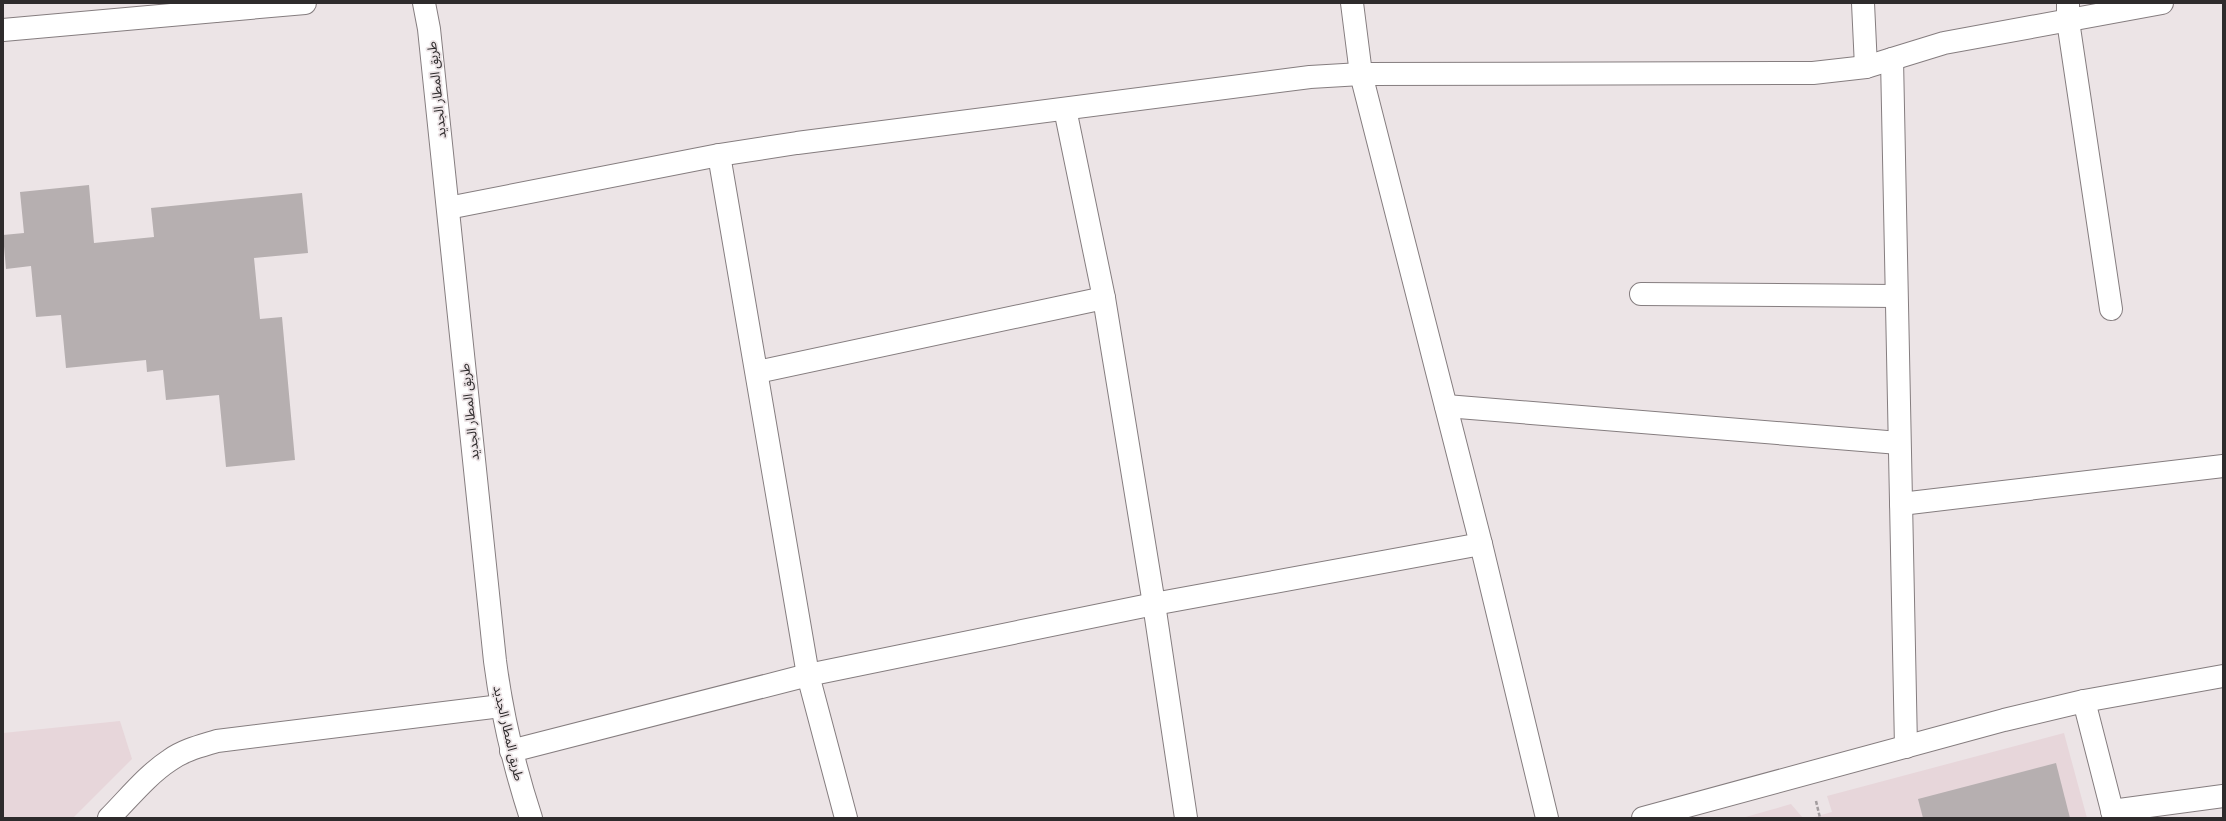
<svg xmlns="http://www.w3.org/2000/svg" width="2226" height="821" font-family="'Source Sans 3','Noto Sans Arabic',sans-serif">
	<rect width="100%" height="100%" fill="#ece4e6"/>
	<g fill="#e7d6da">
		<polygon points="120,721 132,759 73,818 3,818 3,733"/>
		<polygon points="2064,733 2087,818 1811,818 1832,812 1827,796"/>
		<polygon points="1791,804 1803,818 1742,818"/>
	</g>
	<g fill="#b6afb0">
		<polygon points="89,185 94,243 154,237 151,208 302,193 308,253 254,258 260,319 282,317 295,460 226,467 219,395 166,400 163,370 147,372 146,360 66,368 61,315 36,317 31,266 6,269 3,235 24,233 20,192"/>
		<polygon points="2056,763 2070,818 1923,818 1918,799"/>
	</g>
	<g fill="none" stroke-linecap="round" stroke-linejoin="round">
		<defs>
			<g id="street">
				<polyline points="1352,3 1361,74 1481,544 1547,818"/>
				<polyline points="1863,3 1866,67"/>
				<polyline points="2068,3 2068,21 2111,309"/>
				<polyline points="3,30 305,3"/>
				<polyline points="1892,59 1906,747"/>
				<polyline points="1065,109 1104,298 1154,604 1186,818"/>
				<polyline points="719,155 808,675 846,818"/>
				<polyline points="448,208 719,155 797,143 1310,77 1361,74 1813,73 1866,67 1944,43 2162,3"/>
				<polyline points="1641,294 1896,296"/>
				<polyline points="757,372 1104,298"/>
				<polyline points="1446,406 1899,443"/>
				<polyline points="1901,504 2223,466"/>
				<polyline points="2084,701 2114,818"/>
				<polyline points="511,751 808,675 1154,604 1481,544"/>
				<polyline points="2112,811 2223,796"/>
				<path d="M 109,818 C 128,799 147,775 170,760 C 184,750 201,746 217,741 L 501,706"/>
				<polyline points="1643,818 2004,720 2084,701 2223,676"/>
			</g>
			<g id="secondary">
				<polyline points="212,3 215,11"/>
				<path d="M 424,3 L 429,29 L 495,661 C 502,715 514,766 531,818"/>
			</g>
		</defs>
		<use href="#street" stroke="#857d7f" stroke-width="24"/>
		<use href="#secondary" stroke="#857d7f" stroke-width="24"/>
		<polyline stroke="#a39d9f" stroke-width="2.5" stroke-dasharray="4 2" stroke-linecap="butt" points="1816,801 1820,818"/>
		<use href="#street" stroke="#fff" stroke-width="22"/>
		<use href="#secondary" stroke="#fff" stroke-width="22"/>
	</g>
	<g text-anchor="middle" stroke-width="3.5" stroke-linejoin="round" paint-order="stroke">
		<g font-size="13" fill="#2e2b2c" stroke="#ece4e6">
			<text transform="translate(436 90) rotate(-96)" y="5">طريق المطار الجديد</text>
			<text transform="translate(469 412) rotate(-96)" y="5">طريق المطار الجديد</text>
			<text transform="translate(509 733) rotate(77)" y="5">طريق المطار الجديد</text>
		</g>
	</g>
	<rect width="2226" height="821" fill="none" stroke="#2e2b2c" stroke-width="8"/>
</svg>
